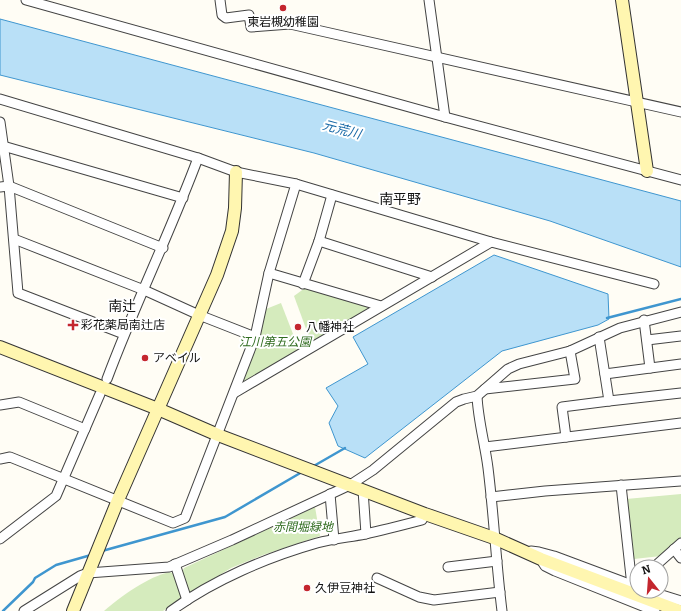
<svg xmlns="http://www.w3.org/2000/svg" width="681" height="611" font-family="Bitter,'Noto Sans JP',serif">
	<rect width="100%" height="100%" fill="#fffdf5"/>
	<g fill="#d5ebbd">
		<polygon points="305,288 367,306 367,312 312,345 294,296"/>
		<polygon points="281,303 300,352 247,383 242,379 266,309"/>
		<polygon points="681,494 681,539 661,556 634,559 626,499"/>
		<polygon points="315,507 320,536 263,555 231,568 189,594 182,572 184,568"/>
		<path d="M 170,572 L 174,574 L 182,598 L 163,611 L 104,611 C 120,597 149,576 170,572 Z"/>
	</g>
	<g fill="#b9e0f7" stroke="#3f96cf">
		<polygon points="0,19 681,201 681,267 550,221 314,153 0,75"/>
		<polygon points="494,255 608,294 609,319 598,325 502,351 365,458 338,446 329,423 338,406 326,388 368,364 353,337"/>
	</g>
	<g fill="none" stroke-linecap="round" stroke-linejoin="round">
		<g stroke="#3f96cf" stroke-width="2.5">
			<polyline points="607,318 681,299"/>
			<polyline points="312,467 345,448"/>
			<polyline points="102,551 225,517 302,472"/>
			<polyline points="3,611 33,582 35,578 56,565 91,555"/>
		</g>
		<defs>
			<g id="street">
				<polyline points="26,0 445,117 681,180"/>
				<polyline points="220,0 222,15 226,18 249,15 251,27 290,24 681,112"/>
				<polyline points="429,0 445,117"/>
				<polyline points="0,99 198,158 236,172 296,184 491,242 654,284"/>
				<polyline points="0,122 9,186 18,293 124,334"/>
				<polyline points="3,146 183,198"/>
				<polyline points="0,187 9,186 163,248"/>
				<polyline points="14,239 144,290 199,315 255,337"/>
				<polyline points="319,241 432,277"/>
				<polyline points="269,273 381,306"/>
				<polyline points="303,284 319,241 332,195"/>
				<polyline points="644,320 650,368"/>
				<polyline points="647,340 681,336"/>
				<polyline points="605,374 681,364"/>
				<path d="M 107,379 C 135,304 170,233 198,158"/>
				<polyline points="485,389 575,379 570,351"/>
				<polyline points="234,393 491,242"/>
				<path d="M 477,396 C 478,420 485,444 488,468 C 494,516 496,563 502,611"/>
				<polyline points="609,401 681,393"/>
				<polyline points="0,405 19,402 85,429"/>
				<polyline points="566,437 562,407 609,401 599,337"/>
				<polyline points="485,447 681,423"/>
				<polyline points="0,459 10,457 173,523 185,518 255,337 269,273 296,184"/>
				<polyline points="621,485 632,586"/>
				<polyline points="363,490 366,534"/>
				<polyline points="330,494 334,540"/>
				<polyline points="491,497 545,491 681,481"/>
				<polyline points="0,539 56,496 100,394"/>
				<polyline points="674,549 681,558"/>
				<polyline points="531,551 539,552 554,556 637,587"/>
				<polyline points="543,563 545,566 555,571 655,611"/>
				<polyline points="175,564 187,600"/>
				<polyline points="448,567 497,561"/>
				<polyline points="654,567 681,543"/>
				<polyline points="377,578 419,597 434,600 500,592"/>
				<polyline points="649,591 681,601"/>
				<polyline points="24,611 80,576 88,573 169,567 232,540 350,485 373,470 456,402 464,399 477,396 508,369 519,364 570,351 620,328 681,312"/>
				<path d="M 171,611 C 213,580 268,557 317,543 C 333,539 350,537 365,534 C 384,530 403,525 422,520 L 425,514"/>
			</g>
			<g id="secondary">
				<polyline points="622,0 647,171"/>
				<polyline points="0,347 158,409 218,435 425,514 494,538 541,559 679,611"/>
				<polyline points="73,611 118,500 217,275 232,231 235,208 236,172"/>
			</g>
		</defs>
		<use href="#street" stroke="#444" stroke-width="11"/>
		<use href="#secondary" stroke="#333" stroke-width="14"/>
		<use href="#street" stroke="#fff" stroke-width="9"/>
		<use href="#secondary" stroke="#fff6b0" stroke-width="12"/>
	</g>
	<g fill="#c4262e" stroke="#fff" stroke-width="1.5">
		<circle cx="283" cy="8" r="4"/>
		<path d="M71 319h4v4h4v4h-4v4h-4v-4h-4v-4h4z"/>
		<circle cx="298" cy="327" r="4"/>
		<circle cx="145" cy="358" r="4"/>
		<circle cx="307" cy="588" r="4"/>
	</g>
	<g text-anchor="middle" stroke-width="4" stroke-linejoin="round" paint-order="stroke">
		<g font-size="12" fill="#111" stroke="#fff" text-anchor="start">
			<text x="283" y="26" text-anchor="middle">東岩槻幼稚園</text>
			<text x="81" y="329">彩花薬局南辻店</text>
			<text x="306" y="331">八幡神社</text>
			<text x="153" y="362">アベイル</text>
			<text x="315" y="592">久伊豆神社</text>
		</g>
		<g font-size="12" font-style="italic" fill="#2f6b1f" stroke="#fff">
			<text x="275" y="346">江川第五公園</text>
			<text x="303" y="531">赤間堀緑地</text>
		</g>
		<g font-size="13" font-style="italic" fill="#1768a6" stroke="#fff">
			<text transform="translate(342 129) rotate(15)" y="5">元荒川</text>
		</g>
		<g font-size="14" fill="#111" stroke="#fff">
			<text x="400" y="204">南平野</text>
			<text x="122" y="311">南辻</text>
		</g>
	</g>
	<g transform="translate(649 579) rotate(343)"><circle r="19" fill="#ffffff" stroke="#a0a0a0"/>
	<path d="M0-3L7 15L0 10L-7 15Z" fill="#c4262e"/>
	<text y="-6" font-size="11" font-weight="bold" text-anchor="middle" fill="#111111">N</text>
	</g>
</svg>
